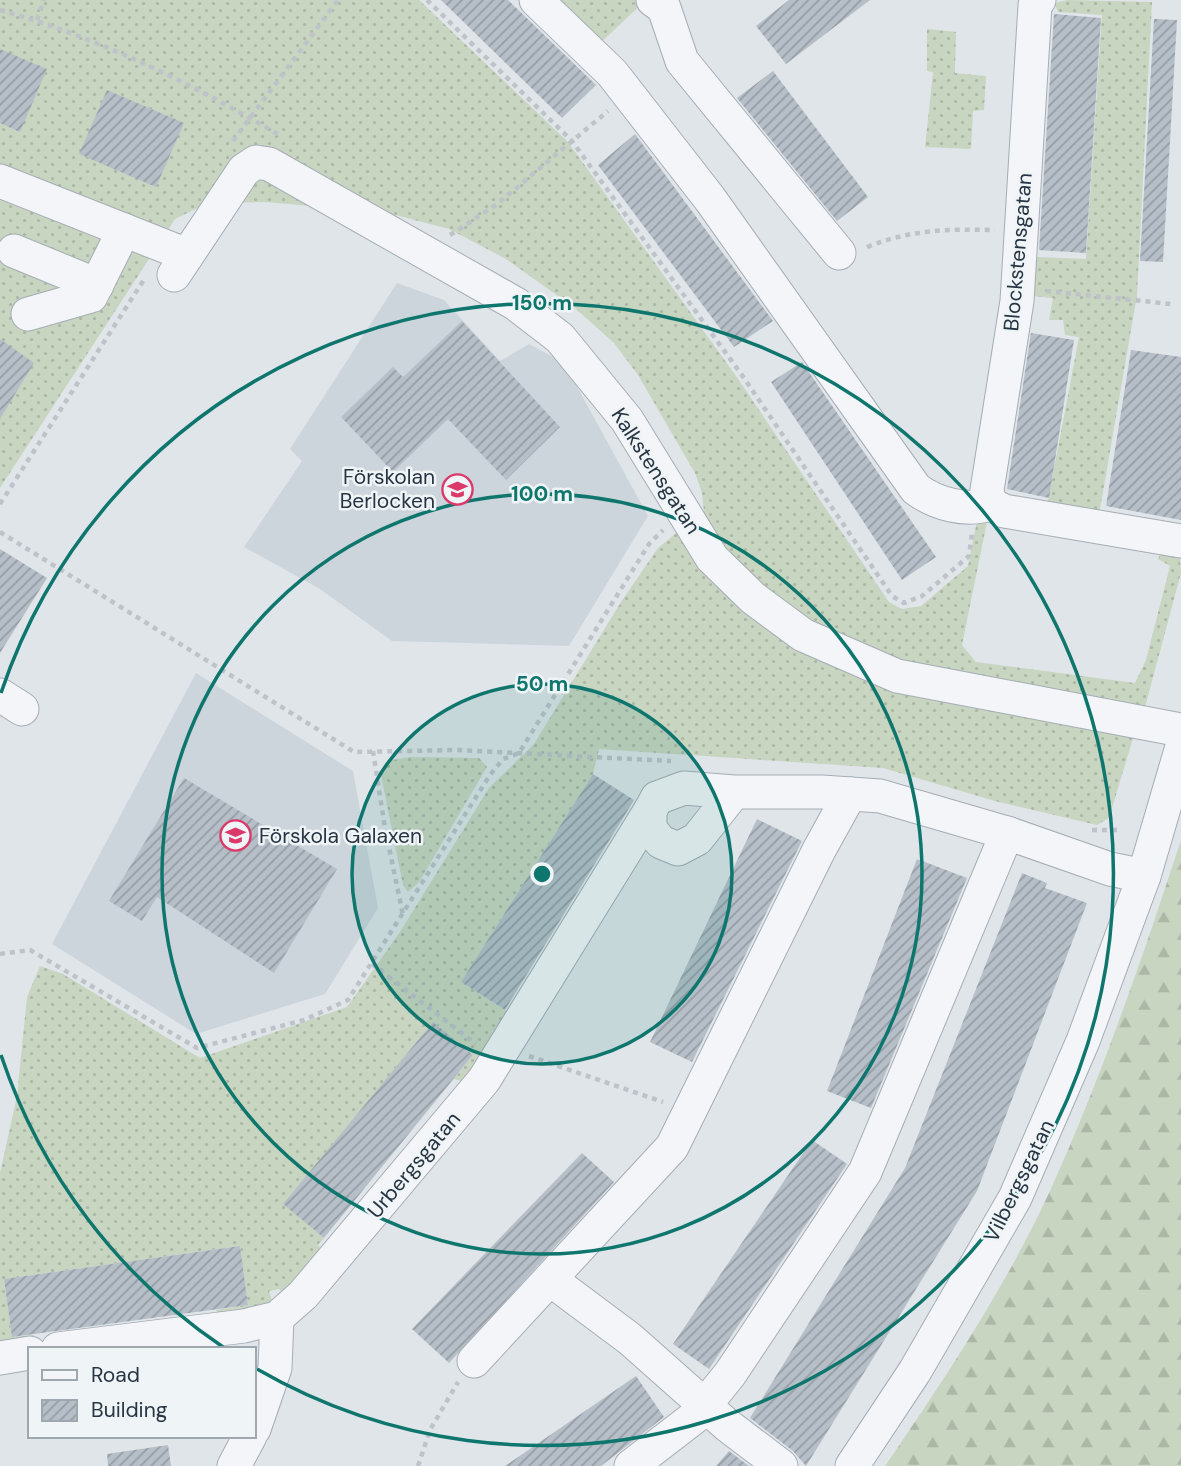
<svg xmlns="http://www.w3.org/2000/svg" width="1181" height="1466" font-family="'DM Sans',sans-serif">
	<defs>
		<pattern id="grass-dots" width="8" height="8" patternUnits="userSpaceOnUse" patternTransform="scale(1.75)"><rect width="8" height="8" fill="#c8d5c0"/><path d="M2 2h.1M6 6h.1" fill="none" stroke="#acb7a6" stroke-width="1.8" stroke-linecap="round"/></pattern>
		<pattern id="forest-firs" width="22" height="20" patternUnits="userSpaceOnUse" patternTransform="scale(1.75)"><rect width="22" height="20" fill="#c8d5c0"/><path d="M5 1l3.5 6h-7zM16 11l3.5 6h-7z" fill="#acb7a6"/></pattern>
		<pattern id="building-hatch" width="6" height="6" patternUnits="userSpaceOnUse" patternTransform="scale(1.75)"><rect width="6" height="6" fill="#b6bfc8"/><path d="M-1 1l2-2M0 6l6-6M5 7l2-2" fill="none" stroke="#949ca4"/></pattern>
	</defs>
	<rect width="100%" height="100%" fill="#e0e5ea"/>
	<g fill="#cdd5dc">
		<polygon points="397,283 444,300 500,361 529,344 564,363 648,516 569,646 392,641 320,589 244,547 302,461 290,449"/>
		<polygon points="196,673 353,771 378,908 325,994 196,1034 52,944"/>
	</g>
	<g fill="url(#grass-dots)">
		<polygon points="0,0 419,0 568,142 736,376 889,602 902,609 921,606 968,566 977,521 984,515 987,522 962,645 976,662 1135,683 1146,660 1170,566 1158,559 1161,553 1180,557 1181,573 1144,711 868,653 789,611 706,532 702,493 695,473 638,375 614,343 575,308 506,259 449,229 384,212 264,202 208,203 175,219 0,488"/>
		<polygon points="550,0 641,0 644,2 598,45"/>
		<polygon points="1068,0 1152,2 1137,295 1099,515 1047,506 1079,337 1065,335 1063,320 1049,320 1053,298 1032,296 1037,257 1086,259 1102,15 1058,12 1054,3"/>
		<polygon points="927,29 956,32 955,73 986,76 984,110 973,111 971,149 925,147 933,72 927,71"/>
		<polygon points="680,530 839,668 873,685 1134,735 1109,818 1097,825 995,801 883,768 599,749 593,774 461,982 506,1011 519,992 524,998 468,1083 454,1079 473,1055 433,1022 284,1204 324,1238 318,1245 325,1253 289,1300 279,1289 269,1291 273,1305 223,1321 216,1310 248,1305 240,1246 4,1279 12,1337 34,1335 34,1342 0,1348 0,1173 17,1096 27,997 40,966 63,974 200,1058 347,1007 400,932 489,788 534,744 621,602 658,548"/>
		<polygon points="410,757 479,758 487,767 419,882 408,892 403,885 381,775 387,761"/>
	</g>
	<path fill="url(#forest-firs)" d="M 1181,840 L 1181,1466 L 885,1466 C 944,1380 1005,1288 1049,1193 C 1101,1079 1142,959 1181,840 Z"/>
	<g fill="url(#building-hatch)">
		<polygon points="441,0 508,0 596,85 562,118"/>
		<polygon points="789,0 870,0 786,64 756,26"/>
		<polygon points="1054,14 1101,18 1086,253 1039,250"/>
		<polygon points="1154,19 1177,20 1163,262 1140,261"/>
		<polygon points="0,49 47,69 20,132 0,123"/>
		<polygon points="773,71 868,197 837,221 737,98"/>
		<polygon points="107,90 184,123 156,187 79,154"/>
		<polygon points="635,134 773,321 734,347 598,165"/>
		<polygon points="462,321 560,427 506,480 448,419 393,472 341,417 393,367 403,377"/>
		<polygon points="1031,333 1074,340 1049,498 1007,489"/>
		<polygon points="0,339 34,363 0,419"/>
		<polygon points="1131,350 1181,357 1181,520 1106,506"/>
		<polygon points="802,362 936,557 902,580 771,382"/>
		<polygon points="0,549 47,578 0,653"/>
		<polygon points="593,774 634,800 505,1010 461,982"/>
		<polygon points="184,778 337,869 274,973 157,897 142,921 109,901"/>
		<polygon points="757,819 802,841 692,1062 650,1042"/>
		<polygon points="917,859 967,878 871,1108 827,1091"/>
		<polygon points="1022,873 1047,883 1045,888 1087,903 977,1191 806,1466 793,1451 750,1418 905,1168"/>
		<polygon points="433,1022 473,1055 324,1238 283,1204"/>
		<polygon points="812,1140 847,1164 709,1369 673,1344"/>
		<polygon points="582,1153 614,1182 449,1363 412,1329"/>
		<polygon points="240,1246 248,1305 12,1337 4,1279"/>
		<polygon points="636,1376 664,1417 601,1466 505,1466"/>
		<polygon points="168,1445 171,1466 108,1466 107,1454"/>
		<polygon points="729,1451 749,1466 716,1466"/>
	</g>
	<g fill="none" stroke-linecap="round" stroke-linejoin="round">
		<defs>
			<g id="minor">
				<path d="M 536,0 L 612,73 L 710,199 L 916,489 C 936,504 966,512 990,504 L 1004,511 L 1181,541"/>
				<polyline points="653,0 664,8 682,61 839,253"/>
				<polyline points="0,181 187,255"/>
				<polyline points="14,251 97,285"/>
				<polyline points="174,275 244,170 256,162 269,164 516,304 560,338 627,420 712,558 753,598 803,635 897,676 1181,730"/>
				<polyline points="28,314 91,296 124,230"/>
				<polyline points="990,504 987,490 1017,301 1035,5 1039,0"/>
				<polyline points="0,695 22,709"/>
				<polyline points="734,792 684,788 657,798 650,811 650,829 661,842 678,849 697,839 734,792 822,792 880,796 1007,833 1110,869 1144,876"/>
				<polyline points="551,1280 630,1339 727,1425 781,1466"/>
				<polyline points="58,1349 244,1326 277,1318 303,1295 484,1080 650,811"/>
				<polyline points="0,1358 30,1353"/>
				<polyline points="474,1361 672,1147 819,850 850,794"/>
				<polyline points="254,1429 275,1368 277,1318"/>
				<polyline points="234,1466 250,1436"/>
				<polyline points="631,1466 696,1416 730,1374 865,1172 1007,833"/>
				<polyline points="852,1466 915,1371 1015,1198 1083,1041 1144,876 1181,750"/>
			</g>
		</defs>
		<use href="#minor" stroke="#a5adb5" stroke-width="35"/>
		<g stroke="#bec3c9" stroke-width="4.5" stroke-dasharray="5 5" stroke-linecap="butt">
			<polyline points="427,0 572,141 744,378 892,596 904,603 922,596 969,556 972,534"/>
			<path d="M 0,10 C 99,38 191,83 279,135"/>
			<polyline points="37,20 44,0"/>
			<polyline points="233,141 338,0"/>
			<polyline points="450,235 496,205 608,111"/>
			<path d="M 867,247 C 913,229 947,229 995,230"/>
			<polyline points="1046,291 1171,304"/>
			<polyline points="0,504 145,278"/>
			<polyline points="0,532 354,752 458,750 671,761"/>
			<polyline points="373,751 385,828 403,915"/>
			<polyline points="1092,830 1121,830"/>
			<polyline points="0,954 30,950 197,1048 304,1020 348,1000 490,775 503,759 519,753 649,544 663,530"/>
			<polyline points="372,964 476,1044"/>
			<polyline points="529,1056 663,1102"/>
			<polyline points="418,1466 430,1430 458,1382"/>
		</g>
		<use href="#minor" stroke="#f3f5f8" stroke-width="33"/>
	</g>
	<circle cx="542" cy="874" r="190" fill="#0f766e" fill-opacity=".12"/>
	<g fill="none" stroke="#0f766e" stroke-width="3.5">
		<circle cx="542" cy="874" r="190"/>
		<circle cx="542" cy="874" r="380"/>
		<path d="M223 1347A571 571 0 0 1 1 1055M1 693A571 571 0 1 1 257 1369"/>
	</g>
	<defs>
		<symbol id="school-ring" viewBox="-11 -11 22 22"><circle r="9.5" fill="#eff4f7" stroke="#db396a" stroke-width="1.5"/><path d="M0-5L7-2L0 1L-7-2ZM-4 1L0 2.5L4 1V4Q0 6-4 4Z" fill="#db396a"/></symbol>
	</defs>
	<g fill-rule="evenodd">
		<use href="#school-ring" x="440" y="472" width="35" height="35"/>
		<use href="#school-ring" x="218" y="818" width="35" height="35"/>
	</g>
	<g text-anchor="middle" stroke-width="5" stroke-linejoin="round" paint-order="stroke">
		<g font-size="21" fill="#273543" stroke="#eff4f7">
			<text transform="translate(1018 252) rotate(-85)" y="7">Blockstensgatan</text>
			<text transform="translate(656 471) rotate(57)" y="7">Kalkstensgatan</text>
			<text transform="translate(414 1165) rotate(-50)" y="7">Urbergsgatan</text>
			<text transform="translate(1019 1181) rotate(-64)" y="7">Vilbergsgatan</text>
		</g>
		<g font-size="21" fill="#273543" stroke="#eff4f7" text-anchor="end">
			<text x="435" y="484">Förskolan<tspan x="435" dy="24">Berlocken</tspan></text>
			<text x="259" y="843" text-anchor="start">Förskola Galaxen</text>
		</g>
	</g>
	<circle cx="542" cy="874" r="10" fill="#0f766e" stroke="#eff4f7" stroke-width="3.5"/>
	<g font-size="21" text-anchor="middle" font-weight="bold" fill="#0f766e" stroke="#eff4f7" stroke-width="5" stroke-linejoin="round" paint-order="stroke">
		<text x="542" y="310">150 m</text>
		<text x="542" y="501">100 m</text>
		<text x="542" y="691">50 m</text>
	</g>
	<rect x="28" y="1347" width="228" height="91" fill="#eff4f7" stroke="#9fa8af" stroke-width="2"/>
	<rect x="42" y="1370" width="35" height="10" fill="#f3f5f8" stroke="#9fa8af" stroke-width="2"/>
	<text x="91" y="1382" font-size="21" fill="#273543">Road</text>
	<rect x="42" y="1400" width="35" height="21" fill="url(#building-hatch)" stroke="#9fa8af" stroke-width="2"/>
	<text x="91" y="1417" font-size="21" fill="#273543">Building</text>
</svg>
